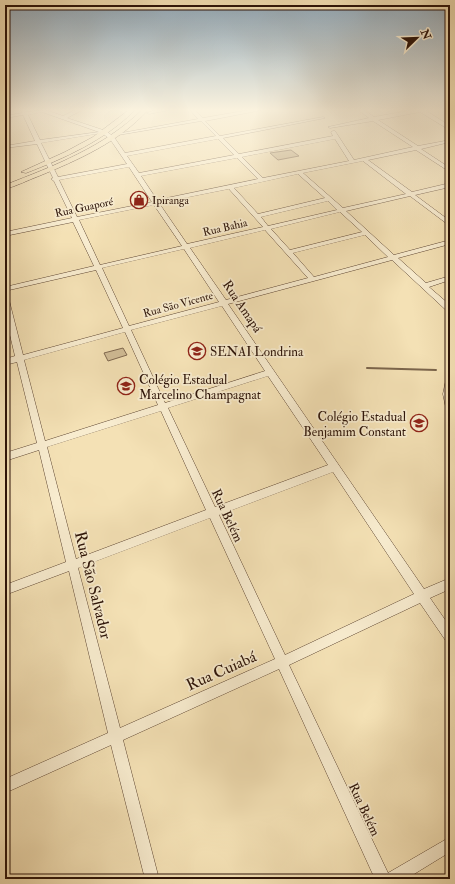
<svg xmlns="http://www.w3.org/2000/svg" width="455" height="884" font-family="'IM FELL Double Pica',serif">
	<rect width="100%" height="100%" fill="#f4e1b5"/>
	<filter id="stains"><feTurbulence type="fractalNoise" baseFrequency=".005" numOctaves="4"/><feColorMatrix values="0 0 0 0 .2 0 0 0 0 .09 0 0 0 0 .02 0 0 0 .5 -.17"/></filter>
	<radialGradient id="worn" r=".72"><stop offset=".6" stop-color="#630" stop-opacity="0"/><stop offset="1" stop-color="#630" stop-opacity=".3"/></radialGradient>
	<g fill="#d2be98" stroke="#7f6850">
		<polygon points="291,150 299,156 278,160 270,153"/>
		<polygon points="123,348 127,355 108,361 104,353"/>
	</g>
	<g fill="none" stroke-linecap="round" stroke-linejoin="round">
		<polyline stroke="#7b654c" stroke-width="2" points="367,368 436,370"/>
		<defs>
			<g id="minor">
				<path d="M 21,110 L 25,110 L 26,112 L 46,110 L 63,116 L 75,110 L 82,110 L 67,118 L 106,131 L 114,137 L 125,153 L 216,136 L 201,121 L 118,135 L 116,134 L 198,119 L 190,110 L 195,110 L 203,118 L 249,110 L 262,110 L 205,121 L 220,136 L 323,117 L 325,118 L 223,138 L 239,154 L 333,136 L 331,132 L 333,131 L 335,131 L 354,160 L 413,147 L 373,121 L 330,128 L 328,127 L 369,118 L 358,110 L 364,110 L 374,117 L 412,110 L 425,110 L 450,126 L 450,129 L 448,129 L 420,112 L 378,120 L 418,146 L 450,140 L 450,142 L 421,149 L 450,168 L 450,172 L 416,150 L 368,160 L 412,192 L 450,183 L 450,187 L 415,195 L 450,221 L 450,226 L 410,196 L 346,211 L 394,255 L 450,240 L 450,244 L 398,258 L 426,283 L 450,276 L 450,280 L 429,287 L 450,305 L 450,311 L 447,311 L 392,260 L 228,304 L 424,589 L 450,578 L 450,589 L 430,598 L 450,627 L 450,643 L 446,641 L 420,603 L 289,665 L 388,873 L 450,837 L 450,852 L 406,879 L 375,879 L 279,669 L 123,740 L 159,879 L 145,879 L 111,745 L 5,793 L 5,779 L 108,733 L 69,571 L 5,595 L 5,585 L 66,562 L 39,450 L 5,461 L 5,453 L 37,443 L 17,362 L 5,365 L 5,359 L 15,356 L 5,314 L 5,298 L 9,300 L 23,355 L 123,328 L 96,270 L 5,291 L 5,287 L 94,266 L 73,222 L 5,236 L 5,232 L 72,218 L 54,181 L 51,179 L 53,178 L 37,144 L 5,148 L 5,146 L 35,141 L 23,115 L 5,118 L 5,116 L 22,113 ZM 42,112 L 99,132 L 40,140 L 28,115 ZM 102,133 L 110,139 L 127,164 L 58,177 L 41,143 ZM 218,139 L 234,155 L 139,173 L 127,156 ZM 335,139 L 349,161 L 263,178 L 242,157 ZM 237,158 L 258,179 L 157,200 L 141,176 ZM 363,161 L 406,194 L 343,208 L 303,173 ZM 129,167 L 152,202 L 77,217 L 59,180 ZM 298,174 L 325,198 L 258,214 L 234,188 ZM 229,189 L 263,227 L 187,244 L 159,203 ZM 328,201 L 337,210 L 268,226 L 261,217 ZM 154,205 L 182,246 L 100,265 L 79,220 ZM 340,212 L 362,232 L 290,250 L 271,229 ZM 265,230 L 308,278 L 226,300 L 190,248 ZM 365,235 L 388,257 L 314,277 L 293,253 ZM 184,249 L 219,302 L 129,326 L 102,268 ZM 222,306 L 265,371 L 165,403 L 131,330 ZM 125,332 L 158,405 L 45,441 L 24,360 ZM 268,376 L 328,465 L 215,507 L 168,408 ZM 161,411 L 206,510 L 76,559 L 47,447 ZM 333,472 L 414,594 L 285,655 L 219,515 ZM 210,518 L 275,659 L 120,728 L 78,568 Z"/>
				<polygon points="156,110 169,110 149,114 147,113"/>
				<polygon points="450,377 450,411 446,408 443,394 446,380"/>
			</g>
			<g id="major">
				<path d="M 129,110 L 135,110 C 105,140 65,158 26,173 L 21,172 L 65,152 L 93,137 Z"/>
				<path d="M 142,110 L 148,110 C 119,142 78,160 39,176 C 28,180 17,186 5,189 L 5,185 C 54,166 104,147 142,110 Z"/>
			</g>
		</defs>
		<use href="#minor" stroke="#5e4633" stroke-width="1"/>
		<use href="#major" stroke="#2c1308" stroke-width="1"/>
		<use href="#minor" fill="#f8eccf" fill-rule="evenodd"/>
		<use href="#major" fill="#f4e1b5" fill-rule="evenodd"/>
	</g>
	<linearGradient id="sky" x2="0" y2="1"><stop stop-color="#91aabc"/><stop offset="0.47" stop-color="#faf2de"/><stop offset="1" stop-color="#faf2de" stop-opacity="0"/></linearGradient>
	<rect width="455" height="234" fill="url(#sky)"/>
	<defs>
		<symbol id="shop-ring" viewBox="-11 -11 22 22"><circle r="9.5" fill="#f8eccf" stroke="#8f2418" stroke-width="1.5"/><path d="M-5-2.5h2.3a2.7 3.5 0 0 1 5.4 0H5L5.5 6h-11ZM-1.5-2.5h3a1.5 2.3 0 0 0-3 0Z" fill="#8f2418"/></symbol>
		<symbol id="university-ring" viewBox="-11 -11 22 22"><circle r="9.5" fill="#f8eccf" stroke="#8f2418" stroke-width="1.5"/><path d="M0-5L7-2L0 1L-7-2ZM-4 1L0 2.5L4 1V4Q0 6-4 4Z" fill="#8f2418"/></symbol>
		<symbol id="school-ring" viewBox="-11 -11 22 22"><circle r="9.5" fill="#f8eccf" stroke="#8f2418" stroke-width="1.5"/><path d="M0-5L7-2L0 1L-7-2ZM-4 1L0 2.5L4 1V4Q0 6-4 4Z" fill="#8f2418"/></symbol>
	</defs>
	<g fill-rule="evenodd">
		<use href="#shop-ring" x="129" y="190" width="20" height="20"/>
		<use href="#university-ring" x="187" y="341" width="20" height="20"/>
		<use href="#school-ring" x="116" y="376" width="20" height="20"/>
		<use href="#school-ring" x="409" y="413" width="20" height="20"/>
	</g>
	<g text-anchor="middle" stroke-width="3.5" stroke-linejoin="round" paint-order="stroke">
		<g font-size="11" fill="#2c1308" stroke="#f8eccf" text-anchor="start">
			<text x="152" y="204">Ipiranga</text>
		</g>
		<g font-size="11" fill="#2c1308" stroke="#f8eccf">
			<text transform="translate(84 207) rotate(-12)" y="4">Rua Guaporé</text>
			<text transform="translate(225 227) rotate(-13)" y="4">Rua Bahia</text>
			<text transform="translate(178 304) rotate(-15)" y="4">Rua São Vicente</text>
		</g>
		<g font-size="13" fill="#2c1308" stroke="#f8eccf">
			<text transform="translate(243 306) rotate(56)" y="5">Rua Amapá</text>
			<text transform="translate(228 515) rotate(65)" y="5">Rua Belém</text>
			<text transform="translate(365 809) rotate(65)" y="5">Rua Belém</text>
		</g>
		<g font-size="13" fill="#2c1308" stroke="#f8eccf" text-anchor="start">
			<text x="210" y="356">SENAI Londrina</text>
			<text x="139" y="384">Colégio Estadual<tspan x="139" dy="15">Marcelino Champagnat</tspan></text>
			<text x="406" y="421" text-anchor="end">Colégio Estadual<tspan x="406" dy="15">Benjamim Constant</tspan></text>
		</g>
		<g font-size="16" fill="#2c1308" stroke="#f8eccf">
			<text transform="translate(94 585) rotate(76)" y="6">Rua São Salvador</text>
			<text transform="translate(221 670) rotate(-24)" y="6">Rua Cuiabá</text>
		</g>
	</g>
	<rect width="455" height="884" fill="none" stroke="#f4e1b5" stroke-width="20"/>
	<rect x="6" y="6" width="443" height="872" fill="none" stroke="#2c1308" stroke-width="2"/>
	<rect x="10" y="10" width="435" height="864" fill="none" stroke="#2c1308"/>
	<g transform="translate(417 38) rotate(67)" stroke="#f8eccf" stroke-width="3" paint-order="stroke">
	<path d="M0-3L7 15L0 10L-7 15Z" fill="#2c1308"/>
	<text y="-6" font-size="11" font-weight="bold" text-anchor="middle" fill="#2c1308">N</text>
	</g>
	<rect width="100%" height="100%" filter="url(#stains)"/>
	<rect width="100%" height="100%" fill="url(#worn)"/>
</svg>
